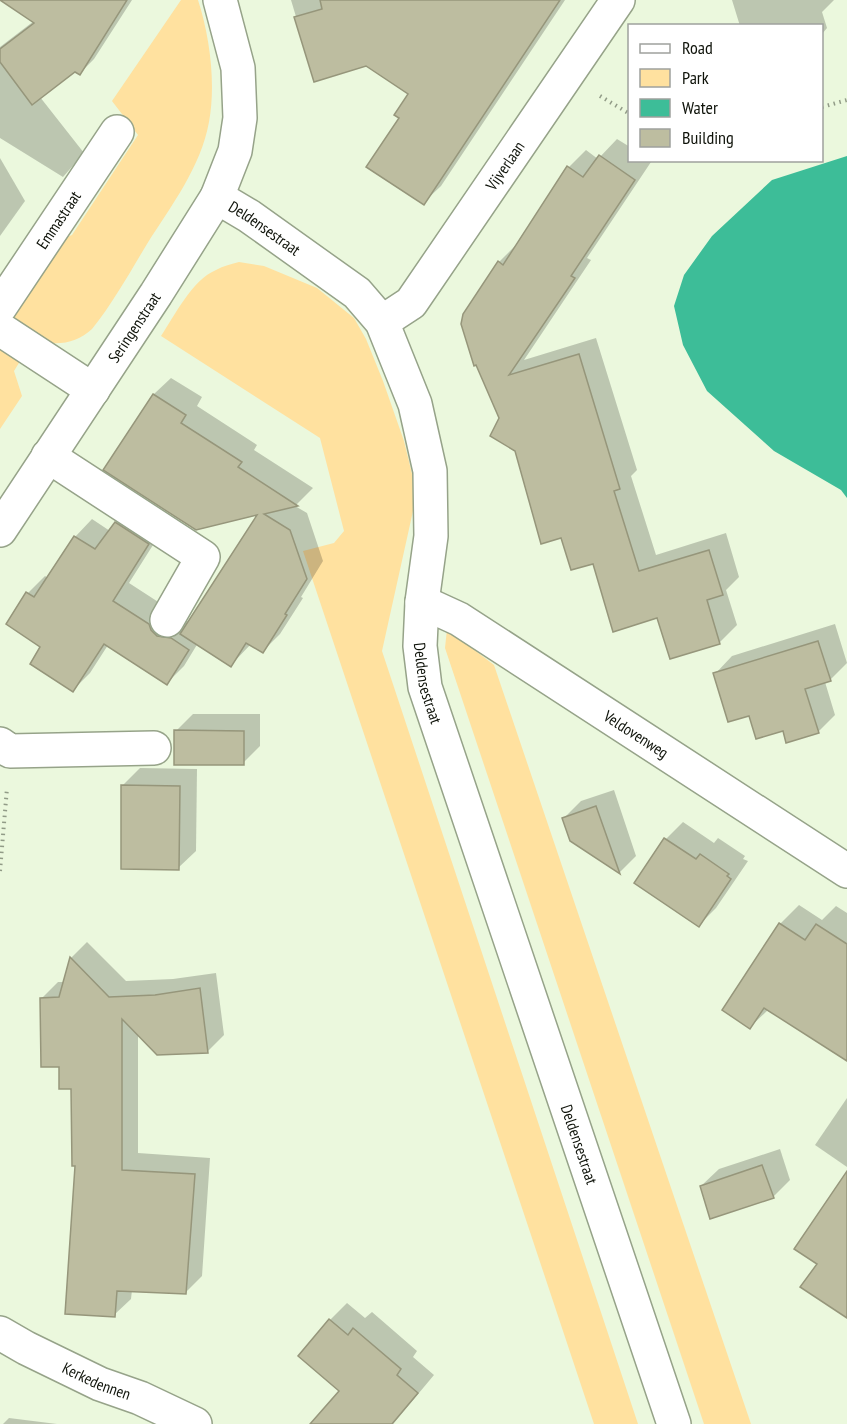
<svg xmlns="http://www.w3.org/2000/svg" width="847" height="1424" font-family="'PT Sans Narrow',sans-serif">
	<rect width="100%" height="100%" fill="#ebf8dd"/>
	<g fill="#ffe19f">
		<path d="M 181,0 L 198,0 C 210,37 216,84 209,122 C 201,167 171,206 147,244 C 130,272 113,303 92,329 C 68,352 26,347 12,316 L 49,244 L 72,235 L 138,135 L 112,101 Z"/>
		<path d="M 239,262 L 264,266 L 317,288 L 354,318 L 366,339 L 383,381 L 404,441 L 413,478 L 413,511 L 382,651 L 638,1424 L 594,1424 L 303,551 L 334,543 L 344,531 L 320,438 L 161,336 C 175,315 192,280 216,270 C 223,266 232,264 239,262 Z"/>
		<polygon points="0,343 22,358 14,371 22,396 0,429"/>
		<polygon points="447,629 494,665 751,1424 704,1424 445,648"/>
	</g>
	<polygon fill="#3dbd98" points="847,156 847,498 841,490 774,451 707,391 683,345 674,306 684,275 712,236 772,180"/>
	<g fill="#0003">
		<polygon points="11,0 132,0 94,59 79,74 75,71 40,97 84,153 63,177 0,138 0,47 34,21"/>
		<polygon points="291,0 565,0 441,186 423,203 401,117 410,94 397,50 315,80"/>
		<polygon points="732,0 834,0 822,12 827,28 822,34 822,26 740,26"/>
		<polygon points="617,139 630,147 630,160 651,162 587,258 591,260 524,360 596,338 637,470 631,476 656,555 726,533 739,577 726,590 737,625 720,642 658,616 562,536 501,418 499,262 516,245 569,167 586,150 598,159"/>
		<polygon points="0,158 25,201 0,236"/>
		<polygon points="171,378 202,397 197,406 257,445 254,450 313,488 295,506 307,513 323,561 301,597 303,598 280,634 263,651 251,644 231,665 198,643 184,666 167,683 108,645 90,673 73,690 42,646 8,624 28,593 45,576 48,578 75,537 92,519 110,531 133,506 165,526 129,583 166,607 175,619 190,622 260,513 105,469 154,394"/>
		<polygon points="835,624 847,663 830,680 825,682 835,715 818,732 784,729 750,714 715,674 732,656"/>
		<polygon points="193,714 260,714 260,746 243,763 176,731"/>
		<polygon points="140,768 197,769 196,851 178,868 123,785"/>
		<polygon points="614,790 636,856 620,872 571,840 564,818 581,801"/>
		<polygon points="683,822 714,843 718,838 745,856 743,859 748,861 716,908 699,925 666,839"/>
		<polygon points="799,905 822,920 836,906 847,913 847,1059 769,1009 750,1027 780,924"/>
		<polygon points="87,942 126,981 173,979 216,973 224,1035 207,1052 138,1033 138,1153 210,1158 202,1276 185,1293 132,1290 131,1299 114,1315 76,1165 73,1087 60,1065 42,998 58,982 65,982 71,958"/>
		<polygon points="847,1098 847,1167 815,1145"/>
		<polygon points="780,1149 790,1180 773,1197 701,1186 719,1169"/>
		<polygon points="347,1303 365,1318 372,1312 417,1351 413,1357 434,1375 393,1424 329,1424 342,1390 330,1320"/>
		<polygon points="9,1418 57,1424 3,1424"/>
	</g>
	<g fill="#bdbda0" stroke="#96967b" stroke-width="1.5">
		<polygon points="0,0 127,0 80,75 75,72 32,105 0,62 0,49 34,23"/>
		<polygon points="320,0 560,0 424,205 366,167 399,118 394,115 408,94 366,66 314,82 294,17 322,9"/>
		<polygon points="599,155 635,180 571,276 575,278 509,375 579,354 620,489 614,491 639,571 709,550 723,595 707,600 720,644 670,659 657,618 613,632 593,564 571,570 561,538 541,544 515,451 490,436 499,418 476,365 474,366 461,324 463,314 498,261 503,265 567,166 583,177"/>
		<polygon points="153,394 186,415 181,423 242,462 238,467 298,506 264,514 290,530 307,579 285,614 287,615 263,653 246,643 231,667 180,634 257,515 196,530 103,470"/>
		<polygon points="115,522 149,544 113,601 149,624 151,630 157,636 171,638 189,650 167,685 104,644 73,692 30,664 40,647 6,624 26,592 34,597 74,536 95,549"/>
		<polygon points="818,641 831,681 805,689 819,733 786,743 783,731 756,739 749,716 728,722 713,673"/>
		<polygon points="174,730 244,731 244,765 174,765"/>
		<polygon points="121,785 180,786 179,870 121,869"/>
		<polygon points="596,806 620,874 570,841 562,818"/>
		<polygon points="664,838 696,859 700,854 729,874 727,876 731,879 699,927 634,883"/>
		<polygon points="779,923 805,940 816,924 847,944 847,1061 764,1008 750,1029 722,1010"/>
		<polygon points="70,957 109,997 155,995 200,988 208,1053 157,1055 122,1019 122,1170 195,1174 186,1294 117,1291 115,1317 65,1314 75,1166 72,1166 71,1089 59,1089 59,1067 41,1067 40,998 59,997"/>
		<polygon points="762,1165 774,1198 710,1219 700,1186"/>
		<polygon points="847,1171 847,1318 800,1287 817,1264 794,1249"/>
		<polygon points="329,1319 348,1335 353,1328 401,1369 397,1375 418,1393 392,1424 310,1424 339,1391 298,1356"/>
	</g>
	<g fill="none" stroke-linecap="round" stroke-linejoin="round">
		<defs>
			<g id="street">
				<path id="s1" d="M 0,307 L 117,132"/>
				<path id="s2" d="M 382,322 L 411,303 L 618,0"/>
				<polyline points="0,329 93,390"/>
				<polyline points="48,456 203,557 167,620"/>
				<path id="s3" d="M 0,530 L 156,294 L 217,197"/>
				<path id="s4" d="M 422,602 L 459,619 L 847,871"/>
				<polyline points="0,744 10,751 154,748"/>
				<path id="s5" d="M 0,1333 L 26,1348 L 100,1384 L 140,1398 L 195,1424"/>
			</g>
			<g id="secondary">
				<path id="s6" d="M 220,0 L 238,68 L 240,118 L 235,151 L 217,197 L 249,216 L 357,293 L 382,322 L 415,404 L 430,471 L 431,536 L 422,602 L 420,646 L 425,687 L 674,1424"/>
			</g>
		</defs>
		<use href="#street" stroke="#96a389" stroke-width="36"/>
		<use href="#secondary" stroke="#96a389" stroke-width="36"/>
		<g stroke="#919b87" stroke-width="4" stroke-dasharray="1.5 4.5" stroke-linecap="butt">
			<polyline points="600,96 630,114"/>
			<polyline points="822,107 847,100"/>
			<polyline points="0,871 7,788"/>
		</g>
		<use href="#street" stroke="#fff" stroke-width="33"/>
		<use href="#secondary" stroke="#fff" stroke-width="33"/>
	</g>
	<g text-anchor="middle" stroke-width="5" stroke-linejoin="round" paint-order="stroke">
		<g font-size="16" fill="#0f130a" stroke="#fff">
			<text dy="6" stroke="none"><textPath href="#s2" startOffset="201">Vijverlaan</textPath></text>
			<text dy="6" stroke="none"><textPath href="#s1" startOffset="105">Emmastraat</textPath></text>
			<text dy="6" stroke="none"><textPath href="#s6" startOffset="260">Deldensestraat</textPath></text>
			<text dy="6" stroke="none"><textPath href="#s3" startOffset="243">Seringenstraat</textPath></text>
			<text dy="6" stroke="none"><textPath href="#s6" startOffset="782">Deldensestraat</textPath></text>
			<text dy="6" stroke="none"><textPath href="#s4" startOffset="252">Veldovenweg</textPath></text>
			<text dy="6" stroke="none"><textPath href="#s6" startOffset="1268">Deldensestraat</textPath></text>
			<text dy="6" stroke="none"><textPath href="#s5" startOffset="108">Kerkedennen</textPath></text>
		</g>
	</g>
	<rect x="628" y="24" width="195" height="138" fill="#ffffff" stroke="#9fa19d" stroke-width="1.5"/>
	<rect x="640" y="44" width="30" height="9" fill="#ffffff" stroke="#9fa19d" stroke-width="1.5"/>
	<text x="682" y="54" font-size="18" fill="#0f130a">Road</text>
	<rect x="640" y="69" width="30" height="18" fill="#ffe19f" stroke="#9fa19d" stroke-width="1.5"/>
	<text x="682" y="84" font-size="18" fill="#0f130a">Park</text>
	<rect x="640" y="99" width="30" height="18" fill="#3dbd98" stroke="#9fa19d" stroke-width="1.5"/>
	<text x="682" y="114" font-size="18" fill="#0f130a">Water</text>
	<rect x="640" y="129" width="30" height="18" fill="#bdbda0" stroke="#9fa19d" stroke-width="1.5"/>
	<text x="682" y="144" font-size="18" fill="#0f130a">Building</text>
</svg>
